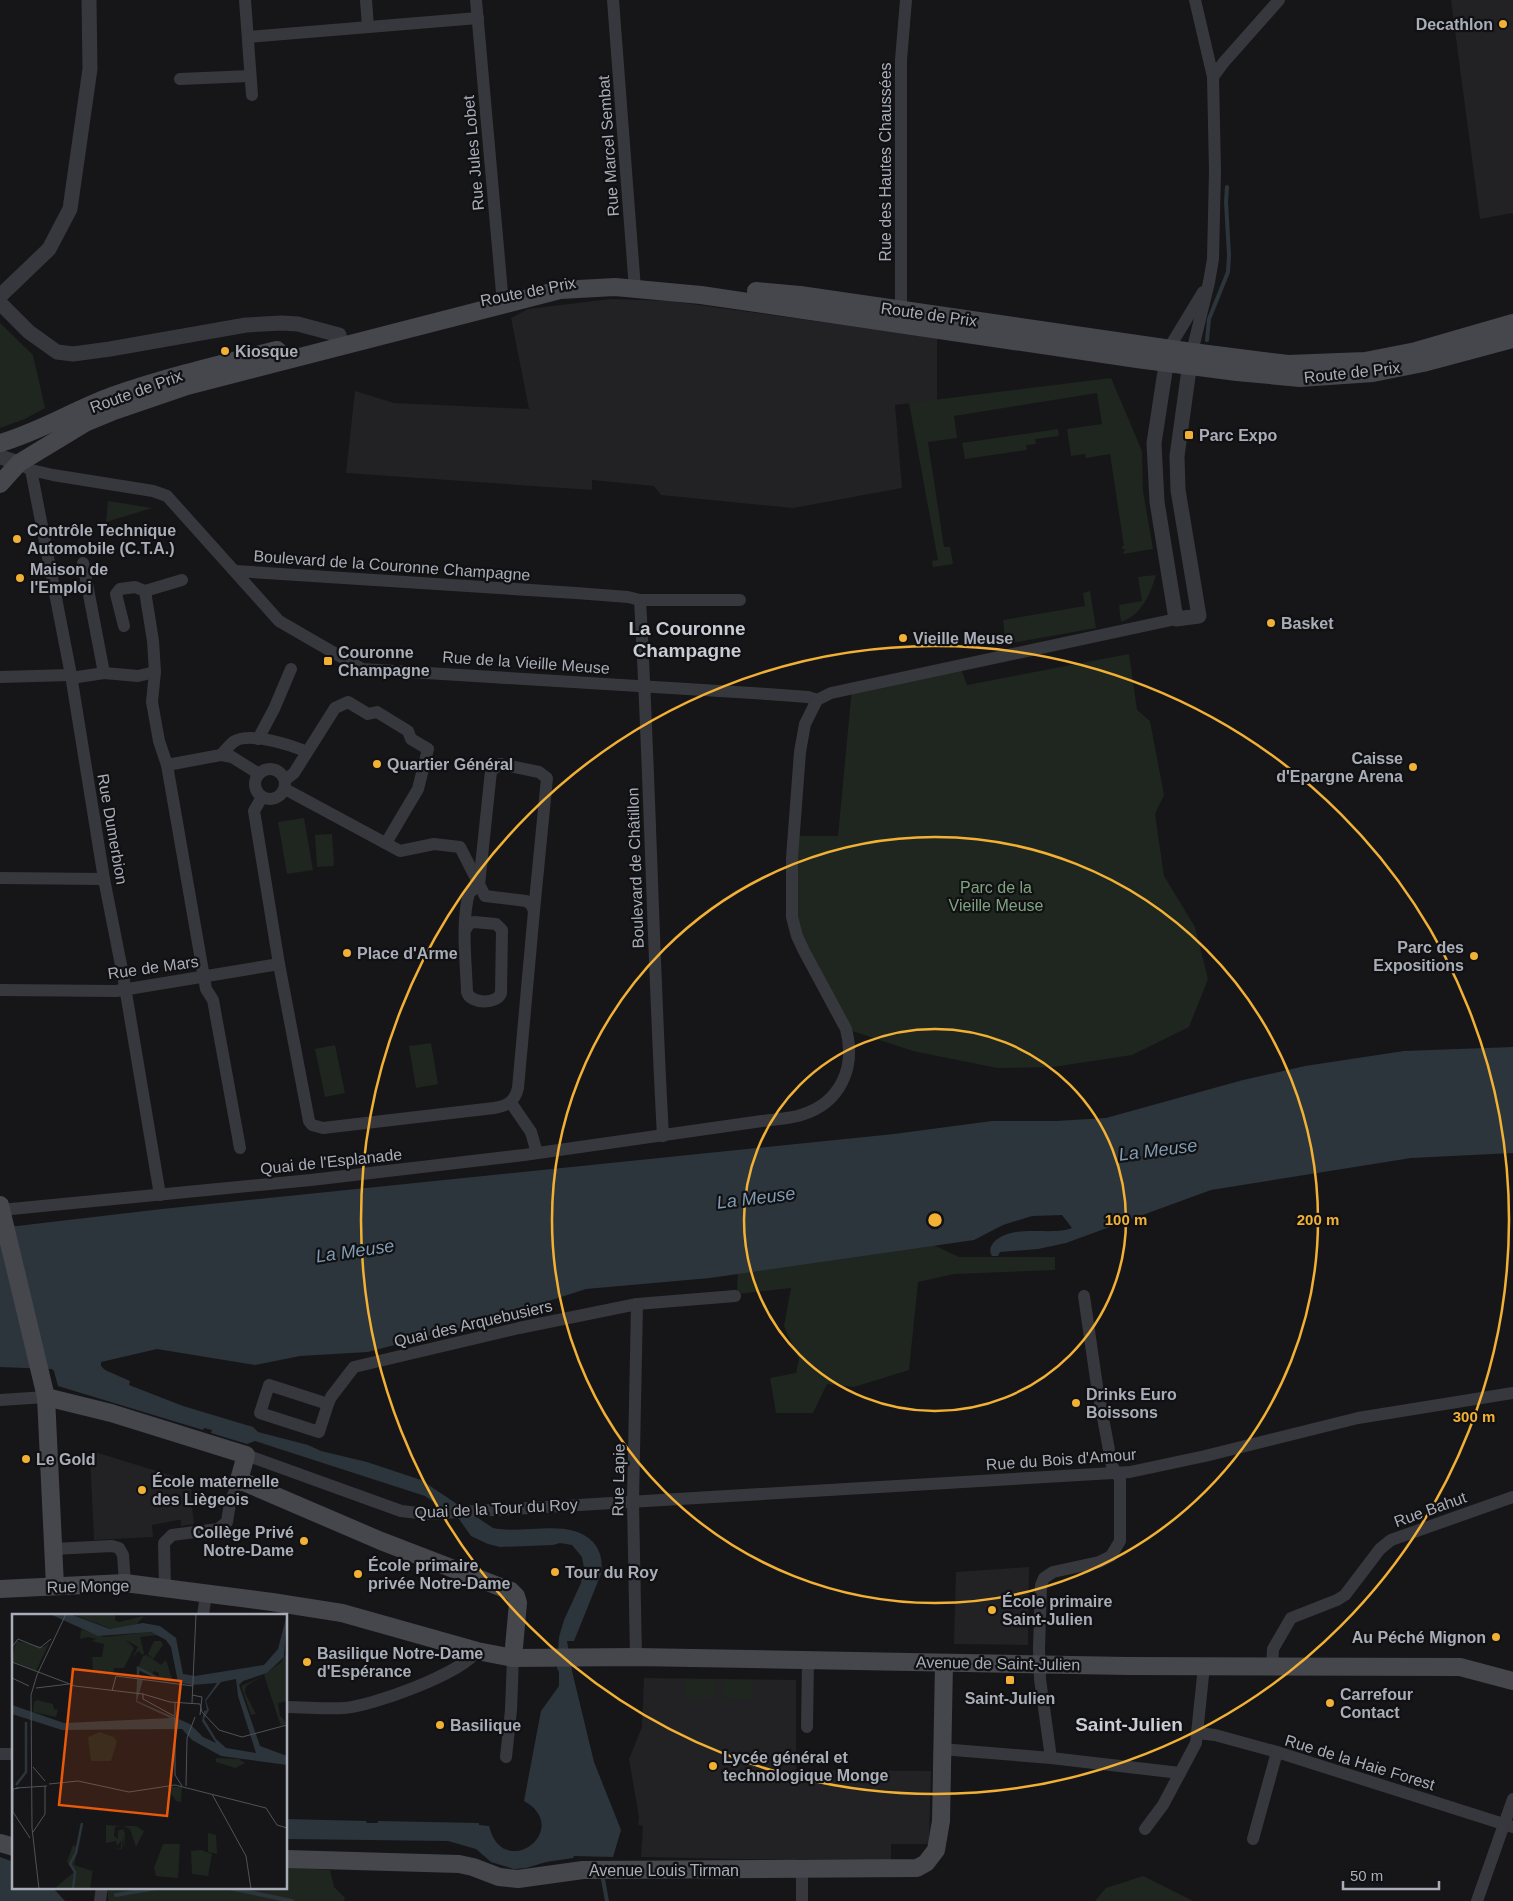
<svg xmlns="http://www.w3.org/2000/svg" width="1513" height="1901" font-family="Arial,sans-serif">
	<rect width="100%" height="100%" fill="#161618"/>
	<g fill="#222225">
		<polygon points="1451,0 1513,0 1513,215 1512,213 1480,219"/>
		<polygon points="610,299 670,301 937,338 937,400 895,405 902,488 793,508 661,495 654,486 592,480 592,490 346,473 355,391 394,403 529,409 511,318 528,309"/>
		<polygon points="95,1452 192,1482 191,1498 194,1524 181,1526 181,1520 178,1520 152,1525 153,1537 94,1540 90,1457"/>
		<polygon points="1029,1567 1028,1645 954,1644 956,1572"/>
		<polygon points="644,1678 796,1680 796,1770 931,1771 929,1844 891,1844 891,1860 795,1859 795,1860 641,1857 643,1826 638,1825 639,1817 629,1759 642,1727"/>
	</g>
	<g fill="#1e261f">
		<polygon points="0,323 33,355 45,408 25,419 0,428"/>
		<polygon points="1111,378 1142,451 1143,491 1153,549 1123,554 1125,549 1122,549 1122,546 1124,546 1110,454 1086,458 1085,454 1071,456 1067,429 1102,424 1097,393 954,416 957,438 928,442 944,547 950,547 953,564 933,567 932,561 938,560 909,403"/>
		<polygon points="1058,429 1059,436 1035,439 1036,444 1026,445 1027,450 965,459 962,443"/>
		<polygon points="108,501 152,508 106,522"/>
		<path d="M 1156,575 C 1150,594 1142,615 1121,622 L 1119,605 L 1142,601 L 1138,577 Z"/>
		<polygon points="1090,591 1096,628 1006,644 1003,620 1085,606 1083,593"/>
		<polygon points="1129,654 1137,710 1150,721 1164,795 1155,814 1164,876 1195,927 1208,979 1189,1027 1132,1055 1053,1067 997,1068 913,1051 846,1029 797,936 793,836 838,836 852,688 960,666 967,685"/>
		<polygon points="304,818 313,870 287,874 278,822"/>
		<polygon points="332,834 334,866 317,867 315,835"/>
		<polygon points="431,1043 438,1084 416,1088 409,1046"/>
		<polygon points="335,1045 345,1093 325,1097 315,1049"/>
		<polygon points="908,1233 959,1257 1055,1257 1055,1270 954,1274 918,1282 909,1370 854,1387 827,1384 813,1413 776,1413 770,1378 796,1373 799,1359 784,1326 791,1288 737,1294 738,1263"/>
		<polygon points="685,1679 714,1680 716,1691 715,1696 712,1698 686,1698"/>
		<polygon points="725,1680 753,1681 753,1699 725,1698 723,1695 723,1683 725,1682"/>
		<polygon points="286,1867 330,1870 334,1887 345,1898 344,1901 108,1901 108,1887 286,1887"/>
		<polygon points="1143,1876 1193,1901 1095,1901 1106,1888"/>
	</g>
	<g fill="#2c353c">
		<path d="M 1513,1047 L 1513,1153 L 1411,1158 L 1211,1190 L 1066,1243 L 1038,1249 L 1000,1252 L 998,1256 L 992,1256 C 989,1251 990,1247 994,1242 C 1009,1227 1037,1232 1056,1231 C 1061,1231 1067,1230 1072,1228 L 1062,1215 L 1032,1216 L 1003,1225 L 974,1240 L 710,1278 L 586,1289 L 486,1321 L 368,1352 L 300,1356 L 255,1365 L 157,1349 L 101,1362 L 101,1366 L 105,1370 L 130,1381 L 129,1385 L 183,1406 L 253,1427 L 258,1432 L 308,1445 L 321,1451 L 367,1462 L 421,1480 L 493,1528 C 524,1535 570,1517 593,1542 C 601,1551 603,1562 601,1574 L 574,1641 L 567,1641 L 572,1671 L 594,1762 L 621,1830 L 613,1857 L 574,1856 L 573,1858 L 546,1862 L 526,1868 L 514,1869 L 491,1862 L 476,1849 L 448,1841 L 286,1839 L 286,1819 L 366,1821 L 367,1823 L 378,1823 L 378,1821 L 479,1823 L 479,1825 L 489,1826 C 503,1883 574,1829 524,1801 L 541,1711 L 559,1686 L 559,1672 L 557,1668 L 559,1637 L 564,1620 L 581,1583 L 584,1568 L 582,1557 L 572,1545 L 560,1543 L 553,1545 L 500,1547 L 488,1544 L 471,1536 L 459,1519 L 425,1496 L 255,1441 L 247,1444 L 211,1433 L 212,1430 L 204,1428 L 203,1430 L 58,1386 L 54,1371 L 52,1369 L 0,1367 L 0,1228 L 162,1209 L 894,1134 L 992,1121 L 1056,1121 L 1106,1118 L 1243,1080 L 1305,1066 L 1404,1051 Z"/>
		<polygon points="0,1857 14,1862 14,1887 52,1887 65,1901 0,1901"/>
	</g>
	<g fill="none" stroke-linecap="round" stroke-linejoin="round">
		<g stroke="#2c353c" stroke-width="4">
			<polyline points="1207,340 1209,319 1228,272 1229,255 1226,202 1227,187"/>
			<polyline points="602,1874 607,1901"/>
			<polyline points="215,1887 229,1888 292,1901"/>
			<polyline points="116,1895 162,1887"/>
		</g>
		<g stroke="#37383d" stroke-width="12">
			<polyline points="245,0 252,95"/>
			<polyline points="366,0 368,27"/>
			<polyline points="476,0 503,304"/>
			<polyline points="613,0 635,289"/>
			<polyline points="248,37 478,18"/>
			<polyline points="1213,77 1224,62 1279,0"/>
			<polyline points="180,79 250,76"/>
			<polyline points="901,317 901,60 906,0"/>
			<polyline points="1169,348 1203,292"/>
			<polyline points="1192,352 1209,282 1213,259 1215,171 1213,77 1195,0"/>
			<polyline points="19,463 31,470 53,475 153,491 167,496 279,621 362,669 767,694 808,697 817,700 831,693 1176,619"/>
			<polyline points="31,470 71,675 104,879 123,975 160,1195"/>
			<polyline points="235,571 576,593 628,597 640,600 740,600"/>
			<polyline points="145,591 182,580"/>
			<path d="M 640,600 C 650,778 653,957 663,1136"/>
			<polyline points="155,672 152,702 159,741 167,765"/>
			<polyline points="104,673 138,676 155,672 153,641 145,591 135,587 120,589 116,594 124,626"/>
			<polyline points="0,677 71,675"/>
			<polyline points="71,678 104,673 83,563"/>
			<polyline points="258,739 274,709 291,669"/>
			<path d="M 221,755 C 225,751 230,744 235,741 C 251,732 291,745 307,752"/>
			<circle cx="270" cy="784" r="15"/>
			<polyline points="285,780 294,773 335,708 348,702 368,714 377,712 408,731 411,739 428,749 418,789 386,843"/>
			<path d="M 262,797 L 254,811 L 279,964 L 309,1121 L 312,1125 L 323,1128 L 494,1108 C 508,1106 515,1101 518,1088 L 534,911 L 531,904 L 526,901 L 485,896 L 460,847 L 434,844 L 400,851 L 285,789"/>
			<polyline points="0,878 104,879"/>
			<path d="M 466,929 L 469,924 L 474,922 L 496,924 L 502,930 L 501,993 C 497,1005 470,1004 467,992 C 466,961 461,923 469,893 L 479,885 L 491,771 L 500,764 L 539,772 L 547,778 L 534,911"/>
			<polyline points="0,990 116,991 279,964"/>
			<polyline points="511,1103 531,1132 537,1153"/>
			<polyline points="240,1148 213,1000 206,989 167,765 221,755 232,757 259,774"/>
			<path d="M 1,1210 L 311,1180 L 524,1155 L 762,1121 C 775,1119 789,1119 801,1115 C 841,1103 856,1067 846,1029 L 804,951 L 797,936 L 792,917 L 792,858 L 800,752 L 805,724 L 817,700"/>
			<polyline points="0,1400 46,1397"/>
			<polyline points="328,1404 319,1432 260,1413 269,1385 328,1404 331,1397 354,1367 519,1328 637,1304 735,1296"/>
			<polyline points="246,1455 401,1511 427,1514 1130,1472 1205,1456 1358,1418 1513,1393"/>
			<polyline points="53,1549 112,1546 119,1548 123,1555 125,1583"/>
			<polyline points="165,1589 164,1543 172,1535 218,1529 227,1522 230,1503 239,1480"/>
			<polyline points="203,1615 206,1594"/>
			<polyline points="636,1657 633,1502 637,1304"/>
			<polyline points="1272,1667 1273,1649 1291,1618 1337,1600 1345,1595 1380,1549 1391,1540 1513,1497"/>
			<path d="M 286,1707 C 305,1707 325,1709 344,1708 C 372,1706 461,1674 477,1651"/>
			<polyline points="807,1727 808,1660"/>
			<polyline points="1197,1733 1215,1735 1277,1752 1513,1827"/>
			<polyline points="941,1749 1051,1758 1040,1679 1039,1649 1041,1585 1044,1578 1053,1572 1099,1562 1111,1556 1120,1541 1120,1479 1112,1466 1097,1386 1084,1296"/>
			<polyline points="0,1754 14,1754"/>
			<polyline points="506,1757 511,1710 513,1658"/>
			<polyline points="1051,1758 1180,1773"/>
			<polyline points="1145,1829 1163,1805 1196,1743 1204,1666"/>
			<polyline points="1253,1839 1277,1752"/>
			<polyline points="802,1869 802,1901"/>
			<polyline points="100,1901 102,1887"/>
			<polyline points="1477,1901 1513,1799"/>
		</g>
		<g stroke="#37383d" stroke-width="15">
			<polyline points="0,296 49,249 70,209 90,69 89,0"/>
			<polyline points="0,303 29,332 57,352 73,354 110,349 246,325 281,323 298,324 339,335 342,345"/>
			<polyline points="1168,352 1154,443 1157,502 1176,619 1199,616 1178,490 1177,456 1191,355"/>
			<polyline points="0,457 19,463"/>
		</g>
		<g stroke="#45474d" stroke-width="18">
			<polyline points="756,291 800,295 1192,352 1288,364 1365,361 1416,351 1513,323"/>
			<path d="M 0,443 C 39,432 74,410 112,396 C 166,377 221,364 277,350"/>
			<polyline points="0,484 19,463 85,423 114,411 187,386 560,290 615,287 701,295 1137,359 1237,372 1300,378 1373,373 1423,363 1513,339"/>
			<polyline points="0,1205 46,1397 55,1586"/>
			<polyline points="46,1397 111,1413 246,1455 239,1480 381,1541 511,1591 516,1596 518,1603 513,1658"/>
			<polyline points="0,1589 125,1583 272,1602 342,1613 477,1651 513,1658 636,1657 1128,1666 1460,1667 1513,1681"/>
			<polyline points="0,1843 14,1847"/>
			<polyline points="286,1859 459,1864 473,1867 499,1877 518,1879 583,1870 917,1868 926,1863 936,1850 941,1821 944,1663"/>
		</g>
	</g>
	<g fill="none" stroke="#f2b134" stroke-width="2.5">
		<circle cx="935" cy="1220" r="191"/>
		<circle cx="935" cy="1220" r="383"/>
		<circle cx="935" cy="1220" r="574"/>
	</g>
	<g fill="#f2b134" stroke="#111113" stroke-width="2">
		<circle cx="1503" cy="24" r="5"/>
		<circle cx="225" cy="351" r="5"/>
		<rect x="1184" y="430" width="10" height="10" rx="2.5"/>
		<circle cx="17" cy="539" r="5"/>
		<circle cx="20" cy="578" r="5"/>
		<circle cx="1271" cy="623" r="5"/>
		<circle cx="903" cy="638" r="5"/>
		<rect x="323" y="656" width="10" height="10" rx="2.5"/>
		<circle cx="377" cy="764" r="5"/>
		<circle cx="1413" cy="767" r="5"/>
		<circle cx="347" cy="953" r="5"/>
		<circle cx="1474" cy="956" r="5"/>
		<circle cx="1076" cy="1403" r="5"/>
		<circle cx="26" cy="1459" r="5"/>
		<circle cx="142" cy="1490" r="5"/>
		<circle cx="304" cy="1541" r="5"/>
		<circle cx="555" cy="1572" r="5"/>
		<circle cx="358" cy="1574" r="5"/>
		<circle cx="992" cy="1610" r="5"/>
		<circle cx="1496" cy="1637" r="5"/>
		<circle cx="307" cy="1662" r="5"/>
		<rect x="1005" y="1675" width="10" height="10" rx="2.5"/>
		<circle cx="1330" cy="1703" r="5"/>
		<circle cx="440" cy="1725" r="5"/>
		<circle cx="713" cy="1766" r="5"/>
	</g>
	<g text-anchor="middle" stroke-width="4.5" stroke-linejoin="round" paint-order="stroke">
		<g font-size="16" font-weight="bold" fill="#a8adb8" stroke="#111113" text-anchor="start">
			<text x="1493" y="30" text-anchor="end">Decathlon</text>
			<text x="235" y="357">Kiosque</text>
			<text x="1199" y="441">Parc Expo</text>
			<text x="27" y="536">Contrôle Technique<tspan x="27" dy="18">Automobile (C.T.A.)</tspan></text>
			<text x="30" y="575">Maison de<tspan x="30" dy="18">l'Emploi</tspan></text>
			<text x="1281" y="629">Basket</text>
			<text x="913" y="644">Vieille Meuse</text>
			<text x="338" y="658">Couronne<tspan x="338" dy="18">Champagne</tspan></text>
			<text x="1403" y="764" text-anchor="end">Caisse<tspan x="1403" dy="18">d'Epargne Arena</tspan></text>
			<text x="387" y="770">Quartier Général</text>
			<text x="1464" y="953" text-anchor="end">Parc des<tspan x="1464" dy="18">Expositions</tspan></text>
			<text x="357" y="959">Place d'Arme</text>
			<text x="1086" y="1400">Drinks Euro<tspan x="1086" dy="18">Boissons</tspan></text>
			<text x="36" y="1465">Le Gold</text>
			<text x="152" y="1487">École maternelle<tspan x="152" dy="18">des Liègeois</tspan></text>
			<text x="294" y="1538" text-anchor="end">Collège Privé<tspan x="294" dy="18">Notre-Dame</tspan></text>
			<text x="368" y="1571">École primaire<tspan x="368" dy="18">privée Notre-Dame</tspan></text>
			<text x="565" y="1578">Tour du Roy</text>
			<text x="1002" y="1607">École primaire<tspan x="1002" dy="18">Saint-Julien</tspan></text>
			<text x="1486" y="1643" text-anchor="end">Au Péché Mignon</text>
			<text x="317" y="1659">Basilique Notre-Dame<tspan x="317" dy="18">d'Espérance</tspan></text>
			<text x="1340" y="1700">Carrefour<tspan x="1340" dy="18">Contact</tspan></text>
			<text x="1010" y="1704" text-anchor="middle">Saint-Julien</text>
			<text x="450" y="1731">Basilique</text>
			<text x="723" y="1763">Lycée général et<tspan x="723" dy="18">technologique Monge</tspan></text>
		</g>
		<g font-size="16" fill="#a8adb8" stroke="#111113">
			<text transform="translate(608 146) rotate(-94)" y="6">Rue Marcel Sembat</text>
			<text transform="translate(473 153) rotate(-95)" y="6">Rue Jules Lobet</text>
			<text transform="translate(885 162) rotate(-90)" y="6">Rue des Hautes Chaussées</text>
			<text transform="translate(528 291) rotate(-11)" y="6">Route de Prix</text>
			<text transform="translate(929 314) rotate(8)" y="6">Route de Prix</text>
			<text transform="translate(1352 372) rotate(-6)" y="6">Route de Prix</text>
			<text transform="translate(136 391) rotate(-20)" y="6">Route de Prix</text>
			<text transform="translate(392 565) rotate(4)" y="6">Boulevard de la Couronne Champagne</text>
			<text transform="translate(526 662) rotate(4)" y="6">Rue de la Vieille Meuse</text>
			<text transform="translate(113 829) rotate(80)" y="6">Rue Dumerbion</text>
			<text transform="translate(635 868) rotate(-92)" y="6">Boulevard de Châtillon</text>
			<text transform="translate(153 967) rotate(-8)" y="6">Rue de Mars</text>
			<text transform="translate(331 1161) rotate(-6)" y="6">Quai de l'Esplanade</text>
			<text transform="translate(473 1323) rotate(-13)" y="6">Quai des Arquebusiers</text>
			<text transform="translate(1061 1459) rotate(-4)" y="6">Rue du Bois d'Amour</text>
			<text transform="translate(618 1480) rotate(-89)" y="6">Rue Lapie</text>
			<text transform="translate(496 1508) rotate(-3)" y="6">Quai de la Tour du Roy</text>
			<text transform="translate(1430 1509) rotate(-20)" y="6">Rue Bahut</text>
			<text transform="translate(88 1586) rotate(-1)" y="6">Rue Monge</text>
			<text transform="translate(998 1663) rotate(1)" y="6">Avenue de Saint-Julien</text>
			<text transform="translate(1360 1762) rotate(17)" y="6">Rue de la Haie Forest</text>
			<text x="664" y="1876">Avenue Louis Tirman</text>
		</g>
		<g font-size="16" fill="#7fa381" stroke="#111113">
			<text x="996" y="893">Parc de la<tspan x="996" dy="18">Vieille Meuse</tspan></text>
		</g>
		<g font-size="18" font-style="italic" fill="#7f9bb3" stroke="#111113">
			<text transform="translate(1158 1150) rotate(-7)" y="6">La Meuse</text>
			<text transform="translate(756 1198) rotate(-7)" y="6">La Meuse</text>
			<text transform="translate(355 1251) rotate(-8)" y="6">La Meuse</text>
		</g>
		<g font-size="19" font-weight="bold" fill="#c9ccd4" stroke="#111113">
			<text x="687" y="635">La Couronne<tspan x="687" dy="22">Champagne</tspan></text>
			<text x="1129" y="1731">Saint-Julien</text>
		</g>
	</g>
	<g transform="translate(12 1614)">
		<rect width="275" height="275" fill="#161618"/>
		<path d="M 59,0 L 103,0 L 103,6 L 107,8 L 132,2 L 124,11 L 100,15 ZM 69,15 L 92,23 L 138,18 L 146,21 L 128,23 L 132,39 L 131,41 L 126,37 L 120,45 L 126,33 L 114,26 L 122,34 L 112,54 L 102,54 L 101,60 L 94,57 L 88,60 L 81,56 L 80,43 L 90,43 L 92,30 L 79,27 L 84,25 L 76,23 L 68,25 ZM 4,27 L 32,33 L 37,29 L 24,57 L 0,47 ZM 142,27 L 149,27 L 151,31 L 141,45 L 136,40 ZM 275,38 L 275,87 L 266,89 L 268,102 L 275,109 L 269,112 L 252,61 L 269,48 ZM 135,41 L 149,51 L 154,46 L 161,68 L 146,66 L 147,59 L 142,57 L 139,62 L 125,56 L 131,42 ZM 251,62 L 234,72 L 233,79 L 244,100 L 239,101 L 229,72 ZM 25,86 L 41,90 L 42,95 L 46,96 L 44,103 L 21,98 L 22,88 ZM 88,118 L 102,123 L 105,128 L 99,147 L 79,147 L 76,123 ZM 204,144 L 227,145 L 233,149 L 223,154 L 204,148 ZM 155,173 L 170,173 L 169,188 L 164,187 ZM 94,211 L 110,212 L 103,213 L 102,222 L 106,225 L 106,217 L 111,215 L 113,220 L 112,235 L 111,221 L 110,235 L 104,234 L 109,234 L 109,227 L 105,232 L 104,227 L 94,229 ZM 111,212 L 124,212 L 132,217 L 124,233 L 118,215 ZM 196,219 L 204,221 L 205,240 L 196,238 ZM 151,230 L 168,230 L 166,264 L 144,262 L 142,254 ZM 61,231 L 66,233 L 62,251 L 80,257 L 81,254 L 78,275 L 42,275 L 62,258 L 55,247 ZM 189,236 L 200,240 L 196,262 L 180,260 L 179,237 Z" fill="#1e261f"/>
		<path d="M 38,0 L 58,0 L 98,15 L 131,9 L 148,12 L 164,24 L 171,60 L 183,62 L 252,51 L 266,35 L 275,0 L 272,43 L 255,59 L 231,67 L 227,71 L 248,132 L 275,142 L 275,151 L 209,142 L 180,126 L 170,115 L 50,116 L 0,100 L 0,91 L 52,109 L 158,104 L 124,88 L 125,65 L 160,70 L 131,66 L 125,87 L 178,110 L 191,123 L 204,129 L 190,107 L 192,97 L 195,96 L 193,86 L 205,69 L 180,71 L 166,68 L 159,33 L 154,26 L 139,18 L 86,22 ZM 224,65 L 226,82 L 244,139 L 214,134 L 204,125 L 192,105 L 197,96 L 194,87 L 204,74 L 209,68 Z" fill="#2c353c" fill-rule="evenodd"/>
		<path fill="none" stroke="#2c353c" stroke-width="2.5" d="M 126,63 L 126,54 L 146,64 L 161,66M 4,171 L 14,158 L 14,108M 61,275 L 63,258 L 58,250 L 64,239 L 70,209"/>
		<path fill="none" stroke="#505258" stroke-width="1" d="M 0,33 L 6,25 L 28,34 L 39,25M 0,48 L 63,72 L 131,80 L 158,88 L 188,90 L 190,98M 0,64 L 17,72M 24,74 L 57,70M 100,77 L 104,62 L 181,72M 131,80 L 131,85 L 162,102M 180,81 L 190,83 L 188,101M 163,89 L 163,161 L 170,172M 180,89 L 184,0M 190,98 L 207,116 L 230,123 L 275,111M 21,153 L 33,167M 37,170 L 66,167 L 117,178 L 163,171 L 254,194 L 265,211 L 275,214M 174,172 L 175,124 L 183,103M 4,174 L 35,172M 7,174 L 1,175 L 1,198 L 18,224M 200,180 L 234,242 L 239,275M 21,218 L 33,200 L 33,172M 27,275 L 20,214 L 19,81 L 25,61 L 54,0"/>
		<path fill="#e8590c" fill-opacity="0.15" stroke="#e8590c" stroke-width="2.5" d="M 61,55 L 169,67 L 155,202 L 47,191 Z"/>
		<rect width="275" height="275" fill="none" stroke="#a8adb8" stroke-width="2.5"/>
	</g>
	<circle cx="935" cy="1220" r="8" fill="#f2b134" stroke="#111113" stroke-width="2.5"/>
	<g font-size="15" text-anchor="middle" font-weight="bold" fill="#f2b134" stroke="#111113" stroke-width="4.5" stroke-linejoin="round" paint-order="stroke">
		<text x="1126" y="1225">100 m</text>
		<text x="1318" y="1225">200 m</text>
		<text x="1474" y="1422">300 m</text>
	</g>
	<path d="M1343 1881v8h96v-8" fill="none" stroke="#a8adb8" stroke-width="2.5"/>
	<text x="1350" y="1881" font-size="15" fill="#a8adb8" stroke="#111113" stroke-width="4" paint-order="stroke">50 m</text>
</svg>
